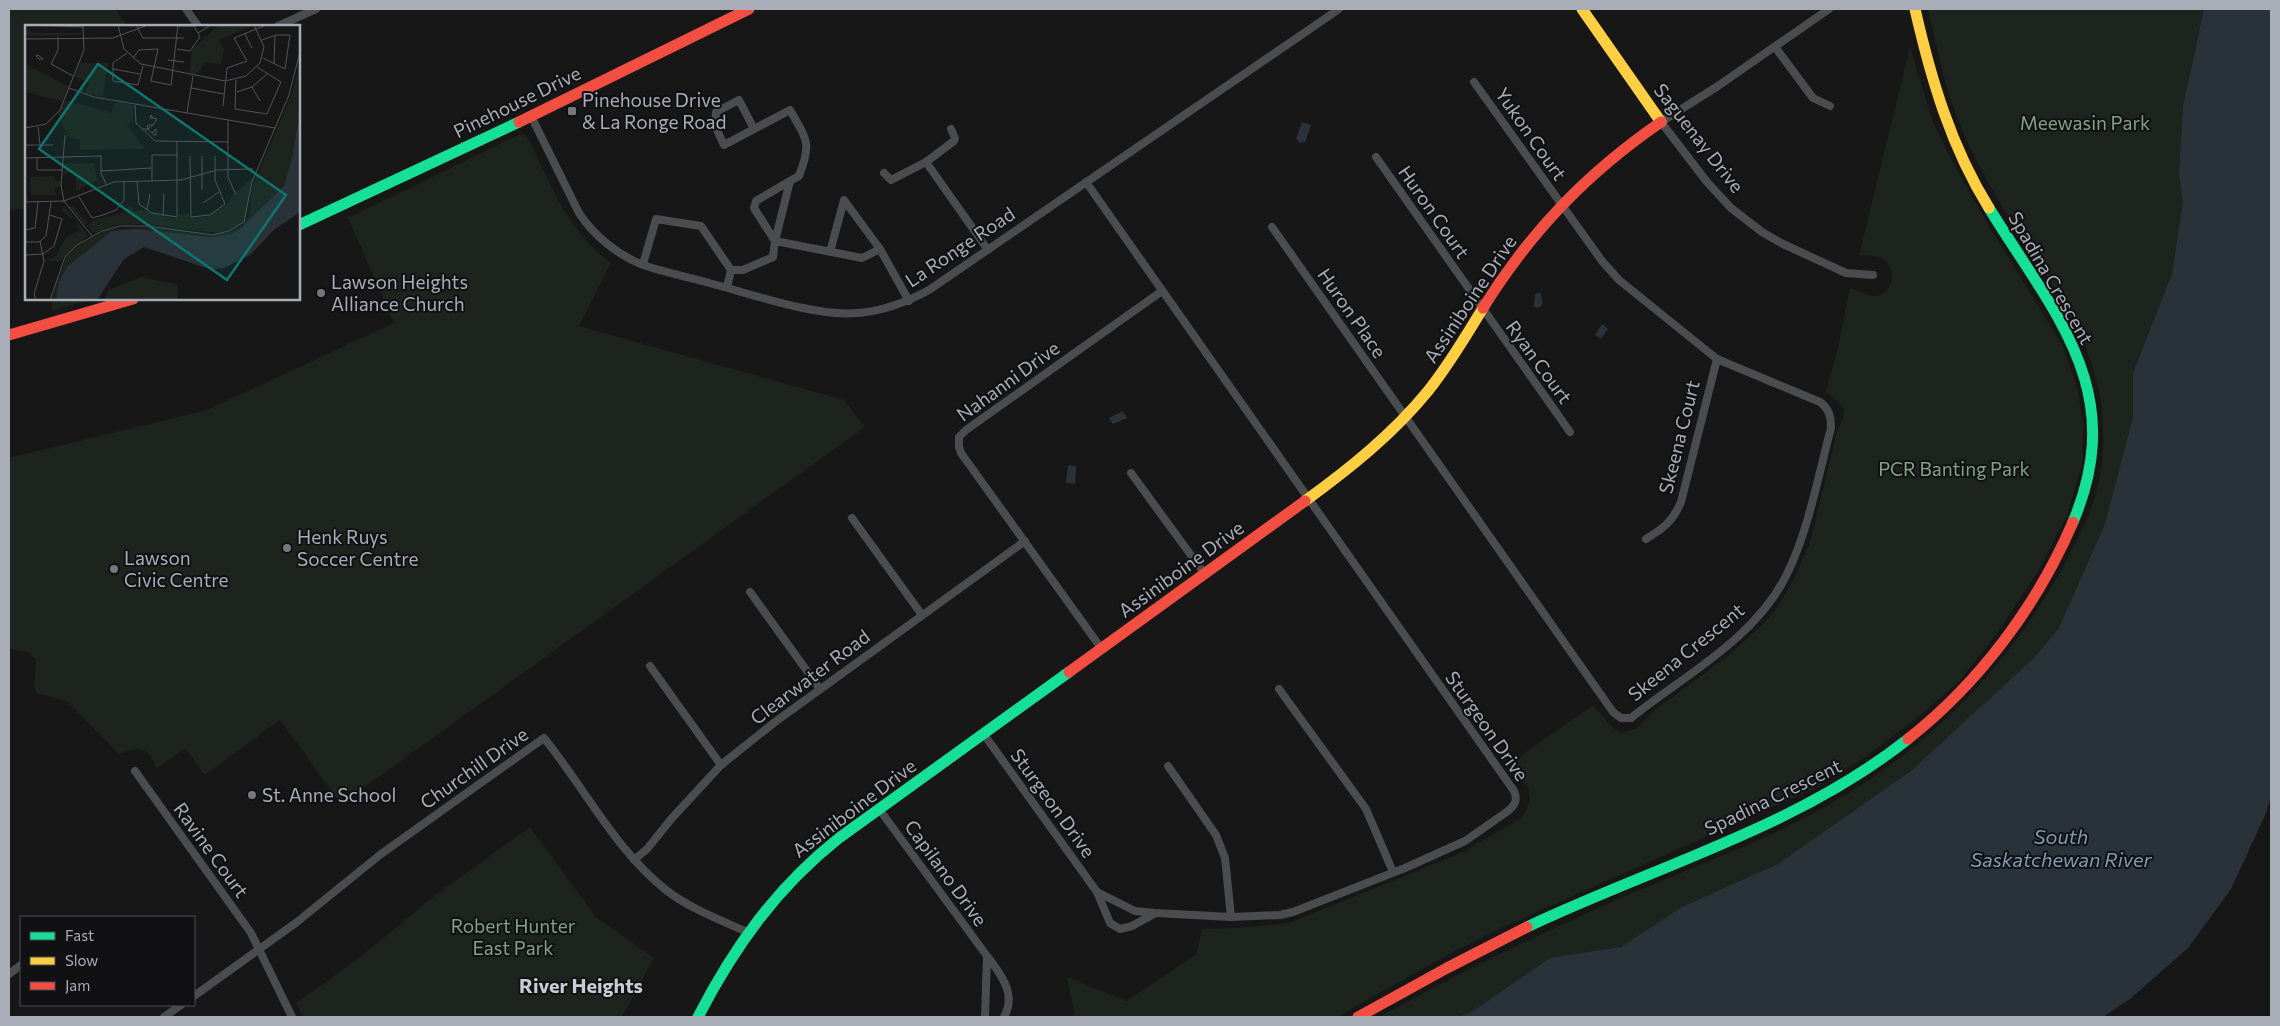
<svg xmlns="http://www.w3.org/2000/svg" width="2280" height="1026" font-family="Commissioner,sans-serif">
	<rect width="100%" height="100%" fill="#171717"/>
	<g fill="#1d241e">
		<polygon points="9,9 115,9 127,26 26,26 26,207 9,211"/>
		<path d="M 1928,9 L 2214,9 L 2192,189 L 2120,502 L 2063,639 L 1992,707 L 1805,856 L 1477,1017 L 1379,1017 C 1457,974 1537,935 1619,899 C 1689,868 1764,842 1830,804 C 1930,747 2011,664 2065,563 C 2076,542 2088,520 2095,497 C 2106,459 2106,413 2095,375 C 2079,316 2036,262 2005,211 C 1984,176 1964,139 1951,100 C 1941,71 1935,39 1928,9 Z"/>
		<path d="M 1910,47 L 1932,120 L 1949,155 L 1990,228 L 2063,346 L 2078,390 L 2083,425 L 2083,461 L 2067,516 L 2037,573 L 2000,629 L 1959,682 L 1912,722 L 1861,760 L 1811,790 L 1510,924 L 1451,953 L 1337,1017 L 1072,1017 L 1074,1013 L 1067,977 L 1126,1001 L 1196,955 L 1202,929 L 1236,928 L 1289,923 L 1463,852 L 1522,818 L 1530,801 L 1528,787 L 1509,764 L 1593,705 L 1614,729 L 1622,733 L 1637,728 L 1654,711 L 1729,655 L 1763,624 L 1777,608 L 1795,577 L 1810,542 L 1837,431 L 1843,418 L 1844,408 L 1826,391 L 1838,347 L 1850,288 C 1857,290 1866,295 1873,296 C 1894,298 1900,264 1879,257 C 1873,255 1865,256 1859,255 Z"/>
		<path d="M 518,135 L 525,135 L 530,141 C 552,188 568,231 611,263 L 579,326 L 844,400 L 865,427 L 341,804 L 280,720 L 209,772 L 204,774 L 185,748 L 156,769 C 151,747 137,746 119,754 L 68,702 L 37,693 L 34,686 L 36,659 L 29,653 L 9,648 L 9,458 L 207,410 L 394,323 L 348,218 Z"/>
		<polygon points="51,299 95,299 53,310"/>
		<polygon points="530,827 596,917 654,958 622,1017 303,1017 296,1003 355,961 441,891"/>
	</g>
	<g fill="#2a3239">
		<polygon points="2204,9 2271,9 2271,796 2266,813 2231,889 2188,948 2131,998 2103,1017 1458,1017 1472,1012 1550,958 1621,947 1682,907 1778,864 1911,771 2035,657 2059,628 2105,524 2133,417 2133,373 2172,274 2183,202 2179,174 2183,107"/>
		<polygon points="1302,122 1311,125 1305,142 1300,143 1296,139"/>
		<polygon points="1540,292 1543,303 1539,308 1534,307 1535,294"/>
		<polygon points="1602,324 1608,329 1601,339 1595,335"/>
		<polygon points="1123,411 1127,418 1113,424 1109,418"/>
		<polygon points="1068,465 1076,466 1075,484 1066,483"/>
	</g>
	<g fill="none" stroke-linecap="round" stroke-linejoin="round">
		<g stroke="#4b4c50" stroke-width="8">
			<polyline points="186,9 198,26"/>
			<polyline points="1829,9 1718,86 1661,122 1707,182 1731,208 1762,232 1783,244 1846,273 1873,275"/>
			<polyline points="278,26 316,9"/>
			<polyline points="1775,47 1813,98 1830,106"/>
			<path d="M 531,116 L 579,213 C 594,236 618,255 643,265 C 666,273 690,277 713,284 C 754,295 817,317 858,313 C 883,311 907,302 929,290 L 1339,9"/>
			<path d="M 754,129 L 739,100 L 716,112 L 715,126 L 724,145 L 790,110 C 807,140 812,143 799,176 L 790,181"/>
			<polyline points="1376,157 1570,432"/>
			<polyline points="926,162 988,250"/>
			<polyline points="884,173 891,180 926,162 954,141 955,138 951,129"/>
			<path d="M 1272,227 L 1613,712 L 1621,718 L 1631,718 C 1685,675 1756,638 1787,574 C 1809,529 1818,476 1831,428 C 1831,416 1829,409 1820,402 L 1717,359 L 1619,280 L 1602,261 L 1474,82"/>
			<polyline points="880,249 909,301"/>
			<polyline points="643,264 656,219 701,226 731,270 727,287"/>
			<polyline points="731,270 743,270 773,257 775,241 754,208 756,201 790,181 775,241 862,258 880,249 844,200 830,252"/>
			<polyline points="1131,473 1204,573"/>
			<polyline points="852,518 922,615"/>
			<path d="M 1646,539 C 1664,528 1673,521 1681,502 L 1717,359"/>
			<polyline points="750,592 820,689"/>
			<polyline points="1101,648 961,453 959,447 959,437 966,430 1162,291"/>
			<polyline points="650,666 721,765"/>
			<polyline points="1279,689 1366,809 1393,872"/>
			<path d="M 983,733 L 1097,892 L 1135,911 L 1155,913 L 1231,917 L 1280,915 L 1293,912 L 1405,868 L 1465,841 L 1508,811 C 1515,805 1518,800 1514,791 L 1086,182"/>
			<polyline points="1168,766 1216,835 1225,858 1231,917"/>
			<polyline points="135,771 251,933 292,1017"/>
			<polyline points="879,809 987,956 985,1017"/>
			<polyline points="634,860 647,849 672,818 721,765 775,722 1025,541"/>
			<polyline points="1097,892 1110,923 1120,929 1132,926 1154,914"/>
			<path d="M 988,957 C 1001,975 1017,994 1004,1017"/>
			<polyline points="9,974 21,965"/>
			<path d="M 194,996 L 297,922 L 381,854 L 544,738 C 584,787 616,851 666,890 C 689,908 720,920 747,932"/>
			<polyline points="164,1017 181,1005"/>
		</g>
		<g stroke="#16e098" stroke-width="11">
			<path d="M 1989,208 C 2054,314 2129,390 2073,522"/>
			<polyline points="299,225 519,122"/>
			<path d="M 1527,927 C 1655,866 1796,828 1908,739"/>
			<path d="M 698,1017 C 734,947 777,887 839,838 L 1069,672"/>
		</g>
		<g stroke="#ffcf43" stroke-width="11">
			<polyline points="1582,9 1661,122"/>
			<path d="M 1915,9 C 1931,79 1951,147 1989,208"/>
			<path d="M 1305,501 C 1349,469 1393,434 1428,391 C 1449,365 1466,336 1483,308"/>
		</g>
		<g stroke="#f24e42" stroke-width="11">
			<polyline points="519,122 749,9"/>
			<path d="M 1483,308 C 1531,231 1587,173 1661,122"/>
			<polyline points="9,335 133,299"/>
			<polyline points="1069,672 1305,501"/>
			<path d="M 1908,739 C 1979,683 2037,606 2073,522"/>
			<polyline points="1358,1017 1447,968 1527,927"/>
		</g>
	</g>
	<g fill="#757880" stroke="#111113" stroke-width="2">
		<rect x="567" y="106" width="10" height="10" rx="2.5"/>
		<circle cx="321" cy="293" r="5"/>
		<circle cx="287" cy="548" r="5"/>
		<circle cx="114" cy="569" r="5"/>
		<circle cx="252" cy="795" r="5"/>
	</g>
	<g text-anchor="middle" stroke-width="4" stroke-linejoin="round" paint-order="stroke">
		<g font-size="19" fill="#a8adb8" stroke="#111113" text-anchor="start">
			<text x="582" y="107">Pinehouse Drive<tspan x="582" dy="22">&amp; La Ronge Road</tspan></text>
			<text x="331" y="289">Lawson Heights<tspan x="331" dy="22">Alliance Church</tspan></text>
			<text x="297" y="544">Henk Ruys<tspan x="297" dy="22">Soccer Centre</tspan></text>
			<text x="124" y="565">Lawson<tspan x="124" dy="22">Civic Centre</tspan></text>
			<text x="262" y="802">St. Anne School</text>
		</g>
		<g font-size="19" fill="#a8adb8" stroke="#111113">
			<text transform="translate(517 102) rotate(-26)" y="7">Pinehouse Drive</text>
			<text transform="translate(1531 134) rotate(55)" y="7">Yukon Court</text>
			<text transform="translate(1699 138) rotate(52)" y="7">Saguenay Drive</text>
			<text transform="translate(1434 212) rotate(55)" y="7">Huron Court</text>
			<text transform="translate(960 247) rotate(-34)" y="7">La Ronge Road</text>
			<text transform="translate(2051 278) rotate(60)" y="7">Spadina Crescent</text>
			<text transform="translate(1470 299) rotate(-56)" y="7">Assiniboine Drive</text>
			<text transform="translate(1352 313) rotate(55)" y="7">Huron Place</text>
			<text transform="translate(1539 362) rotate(54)" y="7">Ryan Court</text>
			<text transform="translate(1008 381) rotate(-36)" y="7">Nahanni Drive</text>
			<text transform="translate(1679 437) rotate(-76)" y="7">Skeena Court</text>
			<text transform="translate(1181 569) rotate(-36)" y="7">Assiniboine Drive</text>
			<text transform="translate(1686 652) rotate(-39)" y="7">Skeena Crescent</text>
			<text transform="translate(810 677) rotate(-37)" y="7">Clearwater Road</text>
			<text transform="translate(1487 726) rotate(55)" y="7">Sturgeon Drive</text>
			<text transform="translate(474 768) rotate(-35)" y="7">Churchill Drive</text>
			<text transform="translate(1773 797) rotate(-26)" y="7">Spadina Crescent</text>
			<text transform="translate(1053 803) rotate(54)" y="7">Sturgeon Drive</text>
			<text transform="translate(854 808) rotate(-37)" y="7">Assiniboine Drive</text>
			<text transform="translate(211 850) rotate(54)" y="7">Ravine Court</text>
			<text transform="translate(946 873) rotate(54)" y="7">Capilano Drive</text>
		</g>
		<g font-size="19" fill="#7fa381" stroke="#111113">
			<text x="2085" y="130">Meewasin Park</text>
			<text x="1954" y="476">PCR Banting Park</text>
			<text x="513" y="933">Robert Hunter<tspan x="513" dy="22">East Park</tspan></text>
		</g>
		<g font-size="20" font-style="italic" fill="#7f9bb3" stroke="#111113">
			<text x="2061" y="844">South<tspan x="2061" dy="23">Saskatchewan River</tspan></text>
		</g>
		<g font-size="20" font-weight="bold" fill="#c9ccd4" stroke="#111113">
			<text x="581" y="993">River Heights</text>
		</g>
	</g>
	<g transform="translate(25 25)">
		<rect width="275" height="275" fill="#171717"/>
		<path d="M 194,0 L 227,1 L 194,15 L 199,24 L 196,39 L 180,37 L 173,48 L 164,49 L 167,24 ZM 0,4 L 8,8 L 57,8 L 54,10 L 0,11 ZM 275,35 L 275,92 L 267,145 L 259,163 L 243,181 L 206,210 L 172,213 L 137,208 L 32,275 L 26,275 L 41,233 L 52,221 L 82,205 L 122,202 L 188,211 L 217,200 L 224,191 L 228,160 L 267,68 ZM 55,38 L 83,38 L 78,72 L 60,68 L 64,58 L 50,52 ZM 0,39 L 43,61 L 37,76 L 0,67 ZM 40,75 L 87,88 L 89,77 L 108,80 L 108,96 L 102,100 L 120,124 L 55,125 L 55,115 L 42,111 L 33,89 ZM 69,138 L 72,155 L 51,166 L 51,151 L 46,147 L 38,151 L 40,139 ZM 30,151 L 30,155 L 35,156 L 35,162 L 30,163 L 31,170 L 6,170 L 5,152 ZM 228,153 L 220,194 L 213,200 L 195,208 L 115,199 L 92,200 L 68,208 L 44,182 L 48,181 L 64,200 L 68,195 L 100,187 L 105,181 L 108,186 L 119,185 L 145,193 L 151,194 L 153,189 L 164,189 L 166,193 L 182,192 L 201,180 L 209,169 L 213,171 L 211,167 ZM 40,182 L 63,210 L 35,236 L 20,236 L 30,232 L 42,211 L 55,205 L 49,193 L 45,194 L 37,185 ZM 116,252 L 150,259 L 153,262 L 153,275 L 79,275 L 83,265 Z" fill="#1d241e"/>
		<path d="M 275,85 L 275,187 L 249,205 L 225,230 L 199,243 L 184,244 L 119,222 L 99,234 L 72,275 L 31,275 L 34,256 L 43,241 L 87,206 L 111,204 L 186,212 L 206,209 L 216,203 L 259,161 L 268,129 Z" fill="#2a3239"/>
		<path fill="none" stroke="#515357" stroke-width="1" d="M 5,0 L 58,2M 93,0 L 99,24 L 116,39 L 200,56 L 221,51 L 235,38 L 239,22 L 229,0M 111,0 L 118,13 L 159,13M 173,8 L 186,0M 220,9 L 227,23M 33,12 L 33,25 L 26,39 L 48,51M 0,14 L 88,13 L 123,0M 237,15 L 251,10 L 265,10 L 260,44 L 238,33M 152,24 L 165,26 L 175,12 L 169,1 L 153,1M 102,28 L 88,38 L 88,56 L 113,60 L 118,41M 11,31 L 13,30 L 18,34 L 14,34 ZM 108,33 L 114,25 L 133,24 L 126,56 L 146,60 L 153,0M 143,35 L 159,37M 249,39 L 250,10M 88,44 L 115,49M 211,55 L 210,84 L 242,89 L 256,57 L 232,42M 227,62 L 235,76M 44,63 L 69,72 L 250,103M 166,63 L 199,69M 212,67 L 227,62 L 242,49M 110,80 L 111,98 L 130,116 L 203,117M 198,81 L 202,43 L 222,36 L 209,13 L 241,0M 162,88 L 168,51M 203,95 L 203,152 L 211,170M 128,100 L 132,94 L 128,93 L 125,93 L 126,90 L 128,93M 13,102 L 15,120M 0,103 L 21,99 L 35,85 L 59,25 L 58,0M 118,103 L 122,105 L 123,100 L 128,100 L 123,104 L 129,110 L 131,110 L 131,104 L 127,108M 40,110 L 36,160 L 39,176 L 67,211M 0,120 L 28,120M 165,131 L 166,192 L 185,190 L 200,179 L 190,155 L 190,131M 177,131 L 177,165M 12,132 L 12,145 L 38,145M 0,133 L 76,131 L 76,148 L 81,159M 76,146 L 126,143M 112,156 L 114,179 L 127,188 L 152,192 L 152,117M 127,156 L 127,130 L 152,130M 54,172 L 67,193 L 78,190 L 91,185 L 99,175 L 99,156M 0,177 L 39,176 L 89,157 L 156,155 L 192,145 L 228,144M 178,178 L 194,167M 122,185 L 125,169M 138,191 L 139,169M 0,205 L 10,203 L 13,177M 0,217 L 14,217 L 21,211 L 26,177M 0,230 L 18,229 L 29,221 L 37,194 L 25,190M 11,275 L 9,269 L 19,236 L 15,216M 25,275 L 40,232 L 52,220 L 77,206 L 95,201 L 122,201 L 188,210 L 203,206 L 219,197 L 227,157 L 264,70 L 275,27"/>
		<path fill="#0f766e" fill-opacity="0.15" stroke="#0f766e" stroke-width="2.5" d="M 73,39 L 261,170 L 202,255 L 14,124 Z"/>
		<rect width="275" height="275" fill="none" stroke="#a8adb8" stroke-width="2.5"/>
	</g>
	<rect width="2280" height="1026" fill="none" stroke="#a8adb8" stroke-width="20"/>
	<rect x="20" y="916" width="175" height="90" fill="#111113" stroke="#4d4f55"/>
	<rect x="30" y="932" width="25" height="8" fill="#16e098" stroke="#4d4f55"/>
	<text x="65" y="941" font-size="15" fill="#a8adb8">Fast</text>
	<rect x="30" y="957" width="25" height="8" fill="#ffcf43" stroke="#4d4f55"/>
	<text x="65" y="966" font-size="15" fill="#a8adb8">Slow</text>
	<rect x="30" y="982" width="25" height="8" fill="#f24e42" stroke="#4d4f55"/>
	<text x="65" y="991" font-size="15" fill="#a8adb8">Jam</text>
</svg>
